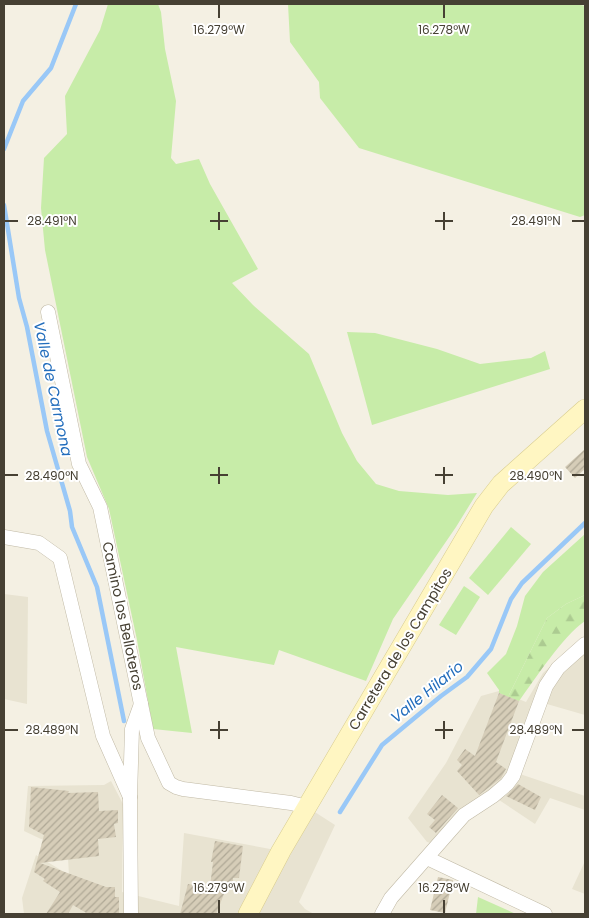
<svg xmlns="http://www.w3.org/2000/svg" width="589" height="918" font-family="Poppins,sans-serif">
	<defs>
		<pattern id="forest-firs" width="22" height="20" patternUnits="userSpaceOnUse" patternTransform="scale(1.25)"><rect width="22" height="20" fill="#c7eca8"/><path d="M5 1l3.5 6h-7zM16 11l3.5 6h-7z" fill="#accb91"/></pattern>
		<pattern id="building-hatch" width="6" height="6" patternUnits="userSpaceOnUse" patternTransform="scale(1.25)"><rect width="6" height="6" fill="#d6cdb8"/><path d="M-1 1l2-2M0 6l6-6M5 7l2-2" fill="none" stroke="#afa896"/></pattern>
	</defs>
	<rect width="100%" height="100%" fill="#f4f0e3"/>
	<g fill="#e8e3d1">
		<polygon points="4,594 28,597 27,704 4,699"/>
		<polygon points="585,636 585,715 540,702 514,772 585,796 585,810 550,798 535,824 493,796 439,845 427,842 408,818 446,763 481,696 499,691 526,702 543,673"/>
		<polygon points="111,781 123,804 122,892 179,906 184,833 281,851 307,807 335,825 299,902 305,909 314,914 24,914 22,898 36,855 69,875 67,842 41,839 24,831 28,786 104,785"/>
		<polygon points="585,861 585,894 572,889"/>
	</g>
	<g fill="#c7eca8">
		<polygon points="108,4 158,4 161,12 165,49 176,101 171,158 176,164 199,159 210,184 258,269 232,283 253,305 309,354 342,433 357,461 376,484 399,491 448,495 477,493 456,527 393,619 366,681 279,650 274,665 176,647 192,733 153,729 137,640 109,509 87,457 45,250 41,208 44,158 67,134 65,96 100,30"/>
		<polygon points="288,4 576,4 585,6 585,215 580,217 359,148 320,98 319,82 290,42"/>
		<polygon points="347,332 375,333 437,349 480,364 531,358 545,351 550,369 372,425"/>
		<polygon points="511,527 531,544 488,595 469,578"/>
		<polygon points="585,534 585,595 566,604 547,618 508,697 499,693 499,690 487,673 506,654 517,626 525,596 543,572"/>
		<polygon points="464,586 480,597 456,635 439,625"/>
		<polygon points="478,897 516,914 476,914"/>
	</g>
	<path fill="url(#forest-firs)" d="M 585,595 L 585,621 C 562,637 536,678 519,701 L 508,697 L 547,618 L 566,604 Z"/>
	<g fill="none" stroke-linecap="round" stroke-linejoin="round">
		<g stroke="#99c8f7" stroke-width="4.5">
			<polyline points="4,149 23,101 51,68 76,4"/>
			<polyline points="4,205 19,298 27,327 47,431 70,511 72,527 97,587 124,721"/>
			<polyline points="340,812 382,745 441,696 467,677 491,649 511,599 522,583 585,523"/>
		</g>
	</g>
	<g fill="url(#building-hatch)">
		<polygon points="585,449 585,469 575,478 565,467"/>
		<polygon points="499,693 519,701 496,762 506,769 501,778 479,795 457,771 462,765 457,760 465,749 475,756"/>
		<polygon points="518,784 541,797 535,810 506,796"/>
		<polygon points="31,787 69,791 68,793 98,792 99,811 118,810 118,823 114,824 116,837 98,839 99,856 40,863 106,887 115,887 115,897 119,897 119,914 88,914 73,905 68,914 46,914 60,892 43,881 45,879 34,872 44,835 29,827"/>
		<polygon points="442,795 458,808 436,833 429,827 435,820 427,814"/>
		<polygon points="215,841 243,846 239,878 233,878 233,889 226,889 216,914 180,914 188,884 210,887 213,862 211,862"/>
		<polygon points="438,877 453,880 445,913 430,910"/>
	</g>
	<g fill="none" stroke-linecap="round" stroke-linejoin="round">
		<defs>
			<g id="minor">
				<polyline points="48,312 79,464 100,507 148,738 169,783 176,787 183,789 291,803 307,807"/>
				<polyline points="4,537 39,543 60,558 103,736 130,797"/>
				<polyline points="427,858 545,914"/>
				<polyline points="131,914 130,797 132,729 141,704"/>
				<polyline points="382,914 391,898 464,815 493,796 507,784 513,776 546,686 558,668 585,644"/>
			</g>
			<polyline id="secondary" points="248,914 281,851 484,506 501,484 585,409"/>
		</defs>
		<use href="#minor" stroke="#c0b9a5" stroke-width="15"/>
		<use href="#secondary" stroke="#d8cc8e" stroke-width="20"/>
		<use href="#minor" stroke="#fff" stroke-width="14"/>
		<use href="#secondary" stroke="#fff6c2" stroke-width="19"/>
	</g>
	<path fill="none" stroke="#464033" stroke-width="2" d="M 219,5 L 219,18M 444,5 L 444,18M 219,212 L 219,230M 444,212 L 444,230M 5,221 L 18,221M 210,221 L 228,221M 435,221 L 453,221M 572,221 L 584,221M 219,467 L 219,484M 444,467 L 444,484M 5,475 L 18,475M 210,475 L 228,475M 435,475 L 453,475M 572,475 L 584,475M 219,721 L 219,739M 444,721 L 444,739M 5,730 L 18,730M 210,730 L 228,730M 435,730 L 453,730M 572,730 L 584,730M 219,900 L 219,913M 444,900 L 444,913"/>
	<g text-anchor="middle" stroke-width="4" stroke-linejoin="round" paint-order="stroke">
		<g font-size="14" fill="#464033" stroke="#fff">
			<text transform="translate(123 616) rotate(78)" y="5">Camino los Belloteros</text>
			<text transform="translate(400 649) rotate(-59)" y="5">Carretera de los Campitos</text>
		</g>
		<g font-size="15" font-style="italic" fill="#226dbc" stroke="#fff">
			<text transform="translate(53 389) rotate(78)" y="5">Valle de Carmona</text>
			<text transform="translate(427 692) rotate(-39)" y="5">Valle Hilario</text>
		</g>
	</g>
	<g font-size="12" text-anchor="middle" fill="#464033" stroke="#fff" stroke-width="4" stroke-linejoin="round" paint-order="stroke">
		<text x="219" y="34">16.279°W</text>
		<text x="444" y="34">16.278°W</text>
		<text x="52" y="225">28.491°N</text>
		<text x="536" y="225">28.491°N</text>
		<text x="52" y="480">28.490°N</text>
		<text x="536" y="480">28.490°N</text>
		<text x="52" y="734">28.489°N</text>
		<text x="536" y="734">28.489°N</text>
		<text x="219" y="892">16.279°W</text>
		<text x="444" y="892">16.278°W</text>
	</g>
	<rect width="589" height="918" fill="none" stroke="#464033" stroke-width="10"/>
</svg>
